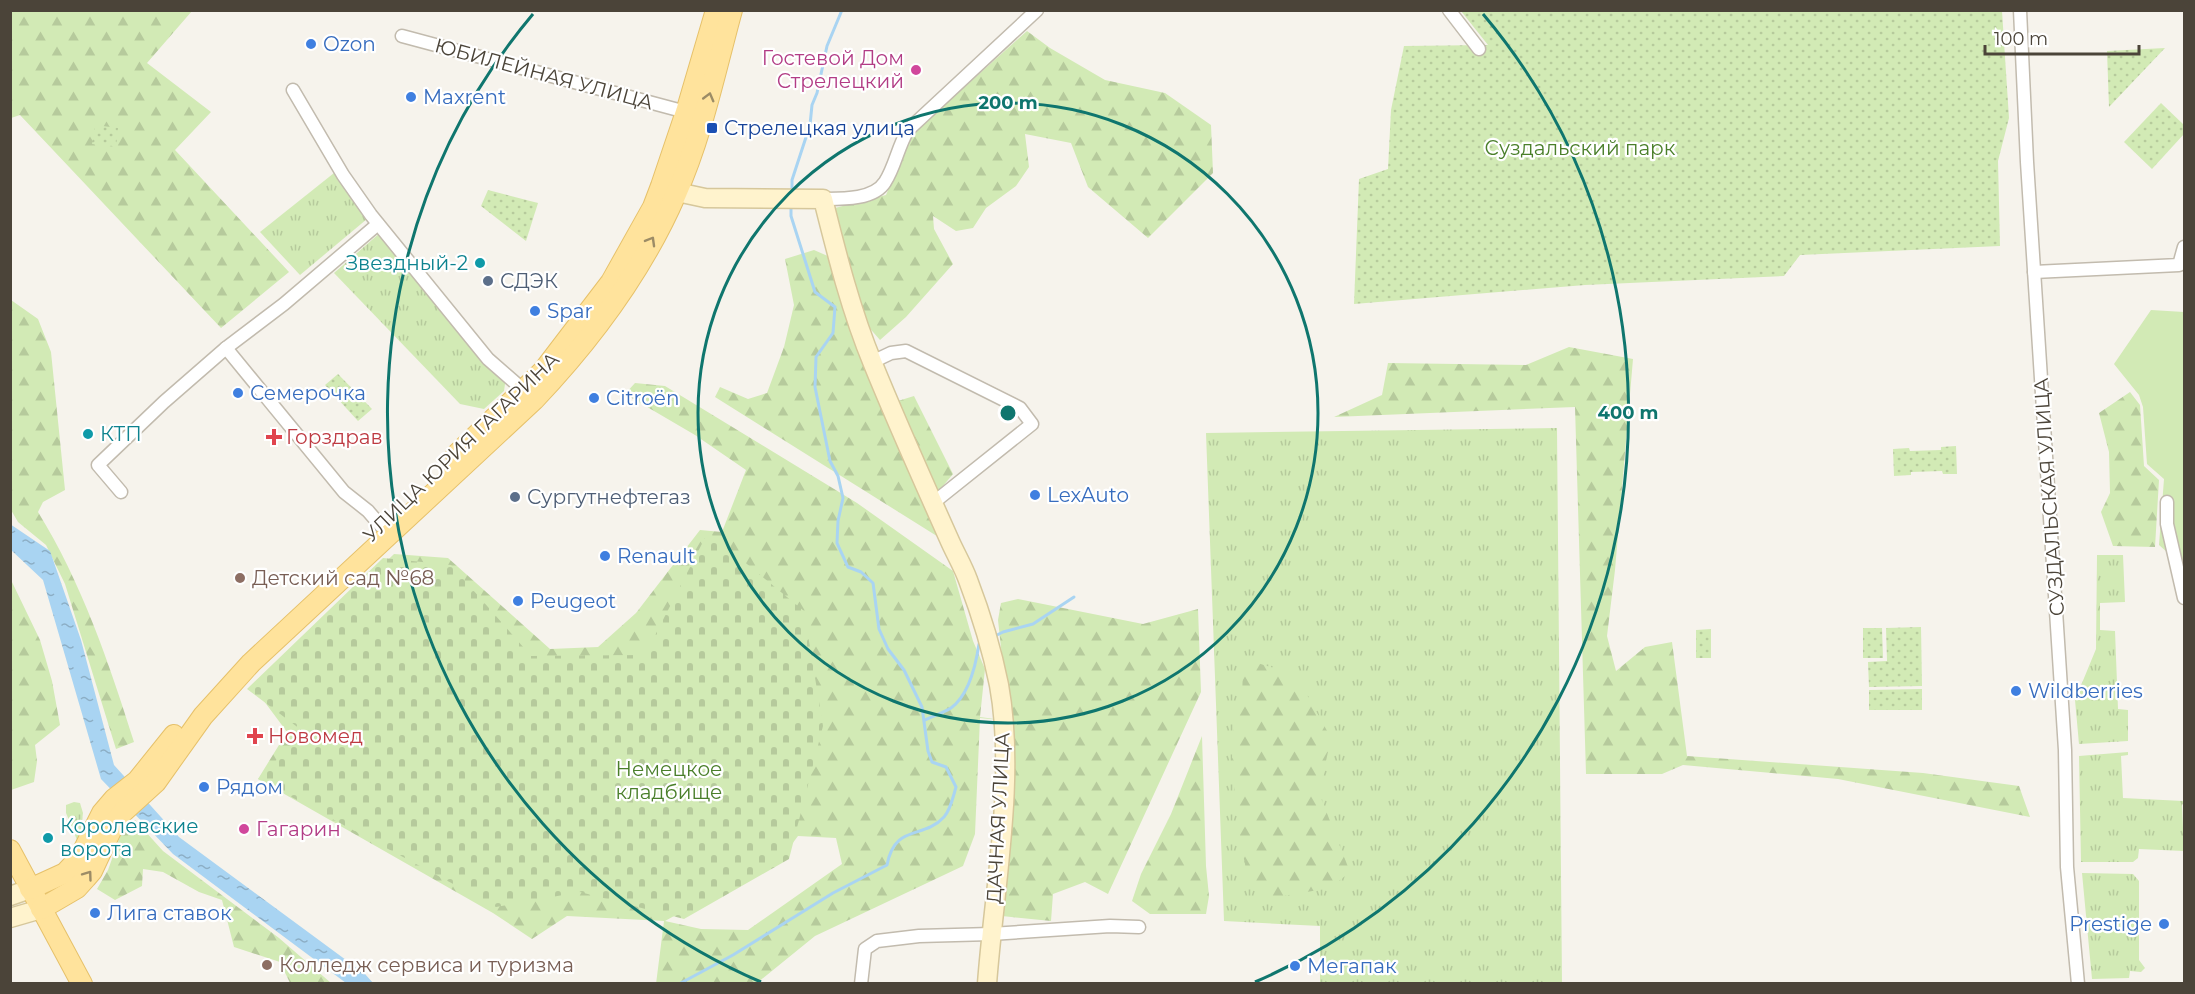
<svg xmlns="http://www.w3.org/2000/svg" width="2195" height="994" font-family="Montserrat,sans-serif">
	<defs>
		<pattern id="grass-tufts" width="24" height="20" patternUnits="userSpaceOnUse" patternTransform="scale(1.5)"><rect width="24" height="20" fill="#d2eab5"/><path d="M3 7l-1-3M5 7V3M7 7l1-3M15 17l-1-3M17 17v-4M19 17l1-3" fill="none" stroke="#b6ca9c"/></pattern>
		<pattern id="forest-firs" width="22" height="20" patternUnits="userSpaceOnUse" patternTransform="scale(1.5)"><rect width="22" height="20" fill="#d2eab5"/><path d="M5 1l3.5 6h-7zM16 11l3.5 6h-7z" fill="#b6ca9c"/></pattern>
		<pattern id="cemetery-stones" width="16" height="16" patternUnits="userSpaceOnUse" patternTransform="scale(1.5)"><rect width="16" height="16" fill="#d2eab5"/><path d="M2 7V4a2 2 0 0 1 4 0v3zM10 15v-3a2 2 0 0 1 4 0v3z" fill="#b6ca9c"/></pattern>
		<pattern id="park-dots" width="8" height="8" patternUnits="userSpaceOnUse" patternTransform="scale(1.5)"><rect width="8" height="8" fill="#d2eab5"/><path d="M2 2h.1M6 6h.1" fill="none" stroke="#b6ca9c" stroke-width="1.8" stroke-linecap="round"/></pattern>
		<pattern id="water-ripples" width="26" height="14" patternUnits="userSpaceOnUse" patternTransform="scale(1.5)"><rect width="26" height="14" fill="#a9d4f2"/><path d="M2 4q2-2 4 0t4 0M15 11q2-2 4 0t4 0" fill="none" stroke="#8caec5"/></pattern>
	</defs>
	<rect width="100%" height="100%" fill="#f6f3ec"/>
	<g fill="url(#grass-tufts)">
		<polygon points="334,173 367,219 300,275 260,232"/>
		<polygon points="381,232 506,377 504,391 484,409 460,404 334,273"/>
		<polygon points="1557,428 1562,983 1320,983 1320,926 1224,921 1206,433"/>
		<polygon points="2097,555 2123,555 2125,602 2100,603 2100,630 2115,631 2118,709 2128,710 2128,741 2079,744 2075,700 2096,649"/>
		<polygon points="2128,752 2128,755 2121,756 2123,798 2183,801 2184,795 2184,802 2182,805 2184,851 2139,849 2138,858 2133,862 2081,862 2079,756"/>
		<polygon points="74,802 80,803 83,813 79,845 66,813 66,805"/>
		<polygon points="2082,873 2133,874 2139,881 2139,960 2145,968 2141,972 2130,971 2129,978 2092,979"/>
	</g>
	<g fill="url(#forest-firs)" fill-rule="evenodd">
		<polygon points="11,11 192,11 147,63 211,112 175,150 289,272 221,328 20,115 11,118"/>
		<polygon points="1027,31 1050,48 1105,80 1165,93 1211,125 1213,173 1148,238 1088,187 1071,143 1025,134 1029,167 1016,186 986,208 973,228 956,231 933,216 934,229 953,264 906,317 880,340 866,324 885,405 914,396 953,474 927,505 940,538 715,397 720,387 748,399 767,393 784,347 794,305 785,259 814,250 830,257 842,247 835,208 886,195 911,135"/>
		<path d="M 11,300 L 38,319 L 51,352 L 65,490 L 43,502 L 38,512 C 82,583 109,663 134,742 L 116,749 L 65,584 L 46,545 L 18,522 L 11,510 Z"/>
		<polygon points="1569,347 1633,359 1615,570 1607,636 1616,671 1645,647 1672,642 1687,756 1923,773 2019,786 2030,817 1838,779 1683,765 1662,774 1586,774 1575,407 1334,417 1382,395 1388,363 1526,365"/>
		<path d="M 635,383 L 665,386 L 857,503 L 953,571 L 973,641 L 985,669 L 980,717 L 1009,721 L 998,620 L 1001,603 L 1018,599 L 1143,624 L 1198,609 L 1201,692 L 1108,894 L 1085,882 L 1053,894 L 1051,921 L 1002,916 L 1009,721 L 980,718 L 975,834 L 963,866 L 815,936 L 757,983 L 656,984 L 664,921 L 567,916 L 532,939 L 493,913 L 258,779 L 287,732 L 255,689 L 394,554 L 448,558 L 550,649 L 598,647 L 636,613 L 700,530 L 722,532 L 746,470 L 695,435 L 625,394 ZM 798,836 L 836,838 L 842,864 L 748,930 L 701,929 L 665,921 L 783,856 Z"/>
		<polygon points="2130,392 2140,405 2144,466 2159,480 2155,547 2113,546 2101,512 2110,493 2109,452 2099,413"/>
		<polygon points="11,580 40,640 52,681 60,725 35,745 37,761 34,782 11,790"/>
		<polygon points="1254,662 1287,672 1306,693 1331,738 1319,793 1350,872 1330,888 1265,899 1247,873 1242,850 1235,797 1232,758 1234,726 1242,697 1243,669"/>
		<polygon points="1202,736 1206,866 1209,896 1206,914 1150,914 1132,901 1141,874 1171,814"/>
		<polygon points="135,820 163,851 279,938 331,983 290,983 280,962 234,947 222,900 199,892 163,872 143,869 142,886 115,900 97,889 108,870 122,831"/>
	</g>
	<polygon fill="url(#cemetery-stones)" points="708,532 804,611 823,726 789,859 684,919 580,892 496,907 258,779 304,732 247,689 383,558 451,565 531,656 645,655"/>
	<g fill="url(#park-dots)">
		<polygon points="1461,11 2002,11 2009,118 1998,161 2000,246 1800,255 1784,276 1585,285 1354,304 1359,179 1388,169 1391,110 1404,46 1488,45"/>
		<polygon points="2165,48 2109,107 2107,51"/>
		<polygon points="2161,103 2184,125 2184,134 2152,169 2124,142"/>
		<polygon points="95,125 118,128 116,147 92,144"/>
		<polygon points="488,190 538,203 526,241 481,206"/>
		<polygon points="338,374 372,409 358,421 325,385"/>
		<polygon points="1956,446 1957,474 1943,474 1942,471 1911,472 1911,475 1894,476 1893,449 1909,448 1910,451 1941,450 1941,447"/>
		<polygon points="1921,627 1922,686 1869,687 1868,662 1887,661 1886,628"/>
		<polygon points="1863,628 1882,628 1883,658 1863,658"/>
		<polygon points="1711,629 1711,658 1696,658 1696,630"/>
		<polygon points="1922,689 1922,710 1869,710 1869,690"/>
	</g>
	<polygon fill="#d2eab5" points="2151,310 2184,312 2184,596 2176,560 2159,545 2164,479 2147,464 2143,407 2139,395 2114,364"/>
	<polygon fill="url(#water-ripples)" points="10,524 50,551 81,640 114,765 179,837 365,974 373,983 346,983 173,854 101,779 43,580 11,550"/>
	<g fill="none" stroke-linecap="round" stroke-linejoin="round">
		<g stroke="#a9d4f2" stroke-width="3">
			<polyline points="792,192 792,180 810,125 812,105 817,93 827,46 842,10"/>
			<polyline points="993,637 1003,632 1033,624 1074,597"/>
			<path d="M 925,720 C 933,716 943,713 951,708 C 969,695 976,664 979,644 L 981,642"/>
			<path d="M 679,984 L 733,955 L 833,893 L 887,865 C 895,823 923,840 944,817 C 951,809 953,797 956,787 L 946,767 L 932,762 L 928,751 L 922,707 L 904,670 L 888,649 L 879,629 L 873,583 L 861,572 L 848,567 L 837,543 L 838,521 L 843,498 L 838,476 L 830,461 L 815,387 L 816,357 L 833,333 L 835,307 L 815,292 L 791,216 L 791,205"/>
		</g>
		<defs>
			<g id="street">
				<polyline points="1449,10 1479,49"/>
				<polyline points="2020,10 2027,162 2065,750 2067,867 2078,984"/>
				<polyline points="402,36 686,112"/>
				<polyline points="293,90 343,175 371,215 488,359 527,393"/>
				<path d="M 823,199 C 841,199 874,200 885,182 C 895,167 898,146 908,130 L 1037,10"/>
				<polyline points="2034,272 2179,265 2184,247"/>
				<polyline points="226,348 344,492 368,511 381,526"/>
				<polyline points="872,362 891,353 906,351 1020,408 1032,424 933,503"/>
				<polyline points="121,492 98,465 164,402 226,348 284,304 378,224"/>
				<polyline points="2167,502 2167,524 2184,598"/>
				<polyline points="861,984 865,949 877,941 919,936 991,934 1110,926 1139,927"/>
			</g>
			<g id="secondary">
				<path d="M 663,186 L 677,192 L 705,198 L 823,199 C 837,255 851,311 873,364 C 897,423 923,481 949,539 C 955,553 963,566 968,580 C 981,614 992,650 999,685 C 1016,778 994,889 987,984"/>
				<polyline points="10,896 30,889"/>
				<polyline points="10,918 41,909"/>
			</g>
			<g id="primary">
				<polyline points="456,455 543,371 611,282 653,207 661,186 686,112 716,10"/>
				<polyline points="10,850 82,984"/>
				<polyline points="30,889 65,873 80,857 102,813 114,799 137,781 174,735"/>
				<path d="M 41,909 L 77,888 L 86,878 L 92,871 L 115,822 L 123,812 L 156,782 L 203,716 L 251,663 L 534,400 C 591,340 643,270 676,194 C 702,136 715,72 732,10"/>
			</g>
		</defs>
		<use href="#street" stroke="#c2bbae" stroke-width="15"/>
		<use href="#secondary" stroke="#d6c79b" stroke-width="21"/>
		<use href="#primary" stroke="#e6c16a" stroke-width="22"/>
		<use href="#street" stroke="#fff" stroke-width="12"/>
		<use href="#secondary" stroke="#fff3cd" stroke-width="18"/>
		<use href="#primary" stroke="#ffe39c" stroke-width="20"/>
	</g>
	<defs><path id="oneway-chevron" d="M-2-3.5L2.5 0L-2 3.5" fill="none" stroke-width="1.6" stroke-linecap="round" stroke-linejoin="round" transform="scale(1.5)"/></defs>
	<g stroke="#9c8c66">
		<use href="#oneway-chevron" transform="translate(709 97) rotate(-75)"/>
		<use href="#oneway-chevron" transform="translate(651 241) rotate(-60)"/>
		<use href="#oneway-chevron" transform="translate(88 875) rotate(-54)"/>
	</g>
	<g fill="none" stroke="#0f766e" stroke-width="3">
		<circle cx="1008" cy="413" r="310"/>
		<path d="M761 982A620 620 0 0 1 533 14M1483 14A620 620 0 0 1 1255 982"/>
	</g>
	<g fill="#3f7fe0" stroke="#fff" stroke-width="2">
		<circle cx="311" cy="44" r="6"/>
		<circle cx="411" cy="97" r="6"/>
		<circle cx="535" cy="311" r="6"/>
		<circle cx="238" cy="393" r="6"/>
		<circle cx="594" cy="398" r="6"/>
		<circle cx="1035" cy="495" r="6"/>
		<circle cx="605" cy="556" r="6"/>
		<circle cx="518" cy="601" r="6"/>
		<circle cx="2016" cy="691" r="6"/>
		<circle cx="204" cy="787" r="6"/>
		<circle cx="95" cy="913" r="6"/>
		<circle cx="2164" cy="924" r="6"/>
		<circle cx="1295" cy="966" r="6"/>
	</g>
	<g fill="#d1479c" stroke="#fff" stroke-width="2">
		<circle cx="916" cy="70" r="6"/>
		<circle cx="244" cy="829" r="6"/>
	</g>
	<rect fill="#1a4fb4" stroke="#fff" stroke-width="2" x="706" y="122" width="12" height="12" rx="3"/>
	<g fill="#0f9aa8" stroke="#fff" stroke-width="2">
		<circle cx="480" cy="263" r="6"/>
		<circle cx="88" cy="434" r="6"/>
		<circle cx="48" cy="838" r="6"/>
	</g>
	<g fill="#5c6f8a" stroke="#fff" stroke-width="2">
		<circle cx="488" cy="281" r="6"/>
		<circle cx="515" cy="497" r="6"/>
	</g>
	<g fill="#e0444e" stroke="#fff" stroke-width="2">
		<path d="M271 428h6v6h6v6h-6v6h-6v-6h-6v-6h6z"/>
		<path d="M252 727h6v6h6v6h-6v6h-6v-6h-6v-6h6z"/>
	</g>
	<g fill="#8d6e63" stroke="#fff" stroke-width="2">
		<circle cx="240" cy="578" r="6"/>
		<circle cx="267" cy="965" r="6"/>
	</g>
	<g text-anchor="middle" stroke-width="4.5" stroke-linejoin="round" paint-order="stroke">
		<g font-size="20" fill="#366cbe" stroke="#fff" text-anchor="start">
			<text x="323" y="51">Ozon</text>
			<text x="423" y="104">Maxrent</text>
			<text x="547" y="318">Spar</text>
			<text x="250" y="400">Семерочка</text>
			<text x="606" y="405">Citroën</text>
			<text x="1047" y="502">LexAuto</text>
			<text x="617" y="563">Renault</text>
			<text x="530" y="608">Peugeot</text>
			<text x="2028" y="698">Wildberries</text>
			<text x="216" y="794">Рядом</text>
			<text x="107" y="920">Лига ставок</text>
			<text x="2152" y="931" text-anchor="end">Prestige</text>
			<text x="1307" y="973">Мегапак</text>
		</g>
		<g font-size="20" fill="#b23c85" stroke="#fff" text-anchor="end">
			<text x="904" y="65">Гостевой Дом<tspan x="904" dy="23">Стрелецкий</tspan></text>
			<text x="256" y="836" text-anchor="start">Гагарин</text>
		</g>
		<g font-size="20" fill="#4b4439" stroke="#fff">
			<text transform="translate(544 74) rotate(15)" y="7">ЮБИЛЕЙНАЯ УЛИЦА</text>
			<text transform="translate(461 447) rotate(-44)" y="7">УЛИЦА ЮРИЯ ГАГАРИНА</text>
			<text transform="translate(2049 497) rotate(-94)" y="7">СУЗДАЛЬСКАЯ УЛИЦА</text>
			<text transform="translate(998 818) rotate(-87)" y="7">ДАЧНАЯ УЛИЦА</text>
		</g>
		<g font-size="20" fill="#164399" stroke="#fff" text-anchor="start">
			<text x="724" y="135">Стрелецкая улица</text>
		</g>
		<g font-size="20" fill="#4a7f2a" stroke="#fff">
			<text x="1580" y="155">Суздальский парк</text>
			<text x="669" y="776">Немецкое<tspan x="669" dy="23">кладбище</tspan></text>
		</g>
		<g font-size="20" fill="#0d838f" stroke="#fff" text-anchor="start">
			<text x="468" y="270" text-anchor="end">Звездный-2</text>
			<text x="100" y="441">КТП</text>
			<text x="60" y="833">Королевские<tspan x="60" dy="23">ворота</tspan></text>
		</g>
		<g font-size="20" fill="#4e5e75" stroke="#fff" text-anchor="start">
			<text x="500" y="288">СДЭК</text>
			<text x="527" y="504">Сургутнефтегаз</text>
		</g>
		<g font-size="20" fill="#be3a42" stroke="#fff" text-anchor="start">
			<text x="286" y="444">Горздрав</text>
			<text x="268" y="743">Новомед</text>
		</g>
		<g font-size="20" fill="#785e54" stroke="#fff" text-anchor="start">
			<text x="252" y="585">Детский сад №68</text>
			<text x="279" y="972">Колледж сервиса и туризма</text>
		</g>
	</g>
	<circle cx="1008" cy="413" r="9" fill="#0f766e" stroke="#fff" stroke-width="3"/>
	<g font-size="18" text-anchor="middle" font-weight="bold" fill="#0f766e" stroke="#fff" stroke-width="4.5" stroke-linejoin="round" paint-order="stroke">
		<text x="1008" y="109">200 m</text>
		<text x="1628" y="419">400 m</text>
	</g>
	<rect width="2195" height="994" fill="none" stroke="#4b4439" stroke-width="24"/>
	<path d="M1985 45v9h154v-9" fill="none" stroke="#4b4439" stroke-width="3"/>
	<text x="1994" y="45" font-size="18" fill="#4b4439" stroke="#ffffff" stroke-width="4.5" paint-order="stroke">100 m</text>
</svg>
